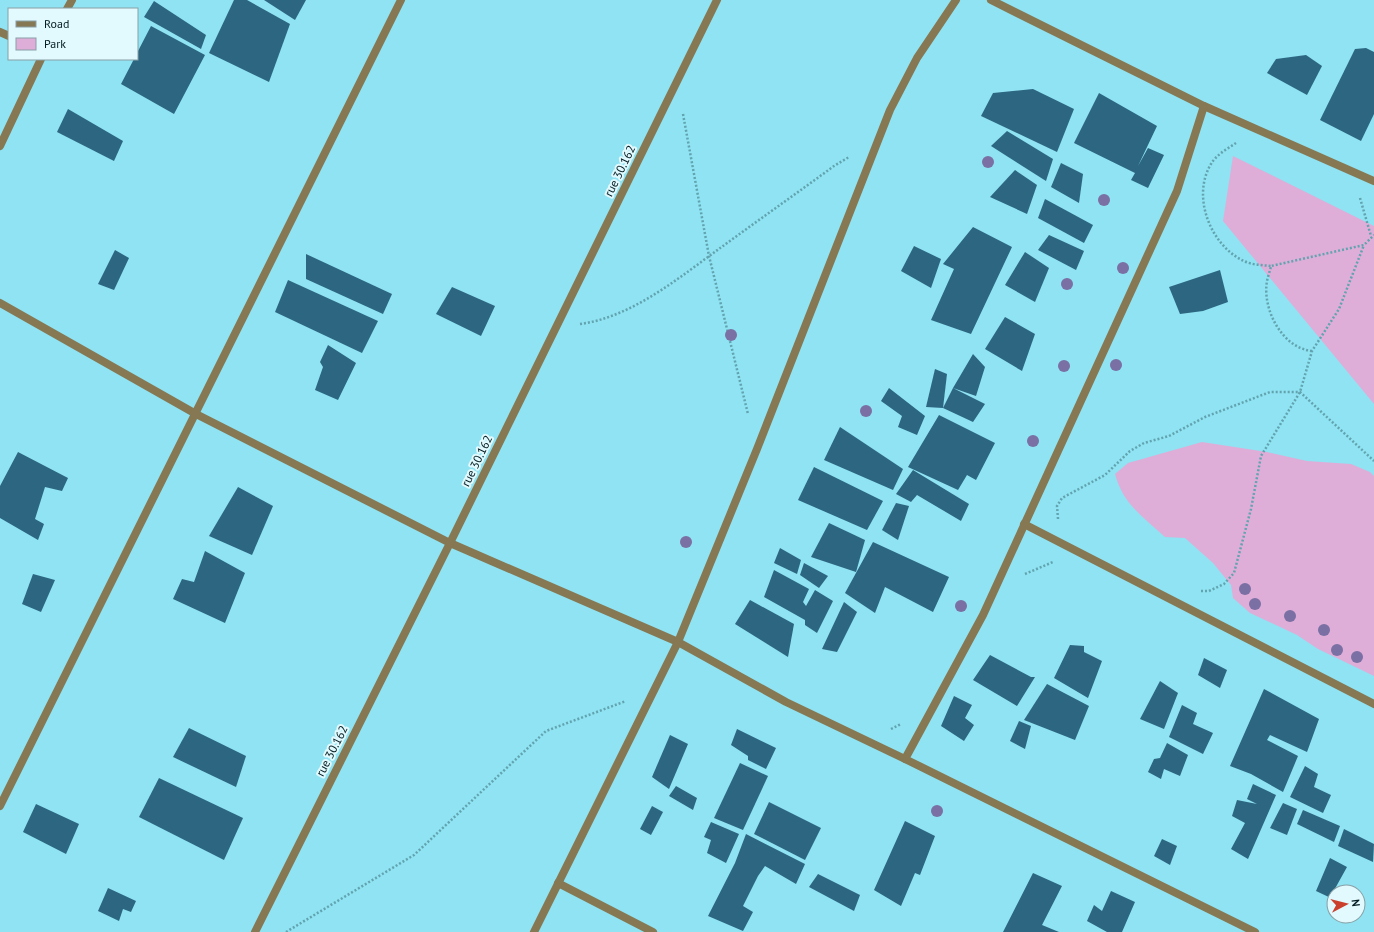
<svg xmlns="http://www.w3.org/2000/svg" width="1374" height="932" font-family="'PT Sans',sans-serif">
	<rect width="100%" height="100%" fill="#8fe3f2"/>
	<g fill="#deaed8">
		<polygon points="1233,156 1374,226 1374,404 1223,221"/>
		<path d="M 1202,442 L 1267,452 L 1307,461 L 1351,464 L 1370,472 L 1374,476 L 1374,676 L 1318,649 L 1297,635 L 1250,613 L 1233,598 L 1231,585 L 1213,563 L 1185,538 L 1165,537 C 1143,517 1123,504 1115,474 L 1128,463 Z"/>
	</g>
	<g fill="#2c6681">
		<polygon points="234,0 247,0 290,24 269,82 209,53"/>
		<polygon points="264,0 306,0 295,20"/>
		<polygon points="154,1 206,35 201,49 144,17"/>
		<polygon points="151,26 205,55 174,114 121,84 134,59 137,59 137,53"/>
		<polygon points="1366,48 1374,52 1374,114 1361,141 1320,120 1355,49"/>
		<polygon points="1306,55 1322,66 1307,95 1267,73 1276,59"/>
		<polygon points="1033,89 1074,109 1057,152 981,116 993,93"/>
		<polygon points="1099,93 1157,126 1138,166 1148,148 1164,155 1148,188 1131,180 1135,173 1074,143"/>
		<polygon points="68,109 123,141 114,161 57,132"/>
		<polygon points="1007,131 1053,159 1046,181 991,146"/>
		<polygon points="1061,163 1083,174 1079,203 1051,187"/>
		<polygon points="1015,170 1037,185 1027,214 990,197"/>
		<polygon points="1045,199 1093,225 1084,243 1038,218"/>
		<polygon points="973,227 1012,247 971,334 931,320 954,269 943,264"/>
		<polygon points="1049,235 1084,251 1076,270 1038,250"/>
		<polygon points="914,246 941,259 931,288 901,271"/>
		<polygon points="115,250 129,258 114,290 98,284"/>
		<polygon points="1025,252 1049,268 1035,302 1005,285"/>
		<polygon points="306,254 392,294 383,314 306,279"/>
		<polygon points="1220,270 1228,302 1203,311 1180,314 1169,287"/>
		<polygon points="288,280 378,321 362,353 275,312"/>
		<polygon points="452,287 495,306 481,336 436,314"/>
		<polygon points="1005,317 1035,334 1022,371 985,349"/>
		<polygon points="328,345 356,363 338,400 315,390 323,367 320,362"/>
		<polygon points="973,354 985,367 976,396 953,388 985,404 973,422 943,408 953,388"/>
		<polygon points="935,369 947,374 943,408 926,407"/>
		<polygon points="889,388 925,416 917,435 898,427 902,416 881,401"/>
		<polygon points="939,415 995,443 976,480 967,475 958,490 908,467"/>
		<polygon points="840,427 903,469 893,490 824,460"/>
		<polygon points="18,452 68,478 62,491 45,487 35,519 44,524 38,540 0,518 0,486"/>
		<polygon points="814,467 883,501 867,530 798,500"/>
		<polygon points="913,470 969,504 961,521 917,495 911,502 896,494"/>
		<polygon points="238,487 273,506 252,555 209,536"/>
		<polygon points="896,503 909,506 898,540 882,530"/>
		<polygon points="829,523 865,540 856,572 811,557"/>
		<polygon points="873,542 949,577 933,612 885,587 875,613 845,593"/>
		<polygon points="780,548 801,560 797,574 774,563"/>
		<polygon points="205,551 245,573 225,623 173,599 182,579 194,582"/>
		<polygon points="804,563 828,576 819,588 800,575"/>
		<polygon points="774,570 809,589 803,602 806,606 815,590 833,601 817,633 805,625 805,620 764,597"/>
		<polygon points="33,574 55,580 41,612 22,604"/>
		<polygon points="750,600 794,624 788,657 735,624"/>
		<polygon points="844,602 857,612 837,652 822,649"/>
		<polygon points="1070,645 1084,646 1084,652 1102,661 1088,698 1054,678"/>
		<polygon points="990,655 1031,677 1035,677 1017,706 973,680"/>
		<polygon points="1204,658 1227,670 1220,688 1198,675"/>
		<polygon points="1160,681 1178,693 1164,729 1140,719"/>
		<polygon points="1047,684 1089,706 1075,740 1024,720"/>
		<polygon points="1264,689 1319,719 1307,752 1270,735 1267,740 1298,756 1283,792 1251,774 1230,766"/>
		<polygon points="954,696 972,705 965,718 974,725 964,741 941,726"/>
		<polygon points="1182,705 1197,713 1193,724 1213,733 1203,754 1169,737"/>
		<polygon points="1019,721 1031,726 1025,749 1010,741"/>
		<polygon points="189,728 246,756 236,787 173,757"/>
		<polygon points="737,729 776,748 766,769 748,760 748,756 731,745"/>
		<polygon points="670,735 688,744 669,789 652,777"/>
		<polygon points="1167,743 1188,755 1180,776 1164,769 1161,779 1148,772 1154,759 1160,758"/>
		<polygon points="740,763 768,776 743,830 714,818"/>
		<polygon points="1305,766 1318,774 1314,787 1331,795 1323,813 1290,797"/>
		<polygon points="159,778 243,818 224,860 139,817"/>
		<polygon points="1253,784 1276,795 1248,859 1231,849 1245,823 1232,816 1237,800 1257,804 1247,799"/>
		<polygon points="676,786 697,798 693,810 669,796"/>
		<polygon points="769,802 821,828 805,860 754,834"/>
		<polygon points="1283,803 1297,809 1287,835 1270,828"/>
		<polygon points="36,804 79,824 66,854 23,832"/>
		<polygon points="652,806 663,812 651,835 640,829"/>
		<polygon points="1303,810 1340,826 1334,842 1297,824"/>
		<polygon points="905,821 935,836 920,875 915,873 901,906 874,890"/>
		<polygon points="711,822 739,834 726,863 707,853 711,840 704,837"/>
		<polygon points="1344,829 1374,844 1373,862 1338,846"/>
		<polygon points="746,834 805,864 796,884 765,866 758,876 743,906 753,912 743,931 708,916 735,863"/>
		<polygon points="1162,839 1177,846 1170,865 1154,856"/>
		<polygon points="1330,858 1347,867 1332,894 1333,899 1316,891"/>
		<polygon points="1033,873 1062,886 1042,925 1059,932 1003,932"/>
		<polygon points="818,874 860,895 854,911 809,887"/>
		<polygon points="108,888 136,901 131,912 123,909 119,921 98,911"/>
		<polygon points="1111,891 1135,902 1122,932 1107,932 1087,921 1094,905 1102,911"/>
	</g>
	<g fill="none" stroke-linecap="round" stroke-linejoin="round">
		<g stroke="#62a3af" stroke-width="2.5" stroke-dasharray="2 2" stroke-linecap="butt">
			<polyline points="683,114 709,256 748,414"/>
			<path d="M 1236,143 C 1227,149 1216,155 1211,164 C 1191,197 1211,246 1244,261 C 1252,265 1262,265 1271,266"/>
			<polyline points="1360,198 1371,236"/>
			<path d="M 580,324 C 633,317 681,276 723,246 C 760,219 797,193 834,166 L 849,157"/>
			<path d="M 1312,351 C 1282,348 1262,309 1267,281 C 1268,276 1270,271 1271,266 L 1364,245 L 1374,235"/>
			<polyline points="1058,519 1057,506 1062,498 1105,475 1130,451 1144,443 1169,436 1205,417 1270,392 1300,392 1374,461"/>
			<polyline points="1025,574 1053,562"/>
			<polyline points="1201,591 1209,591 1224,584 1234,573 1251,509 1261,456 1300,392 1312,351 1339,309 1364,245"/>
			<polyline points="891,729 901,724"/>
			<polyline points="286,932 414,855 546,731 626,701"/>
		</g>
		<g stroke="#867853" stroke-width="8">
			<polyline points="991,0 1204,106 1374,181"/>
			<polyline points="67,9 72,0"/>
			<polyline points="0,32 9,36"/>
			<polyline points="0,146 41,59"/>
			<polyline points="0,303 196,414 450,543 678,642 786,702 905,759 1255,932"/>
			<polyline points="1024,524 1374,704"/>
			<polyline points="905,759 983,615 1177,191 1204,106"/>
			<polyline points="0,806 401,0"/>
			<polyline points="558,883 653,932"/>
			<polyline points="255,932 450,543 717,0"/>
			<polyline points="534,932 678,642 757,449 890,110 917,58 956,0"/>
		</g>
	</g>
	<g fill="#7b70a4">
		<circle cx="988" cy="162" r="6"/>
		<circle cx="1104" cy="200" r="6"/>
		<circle cx="1123" cy="268" r="6"/>
		<circle cx="1067" cy="284" r="6"/>
		<circle cx="731" cy="335" r="6"/>
		<circle cx="1116" cy="365" r="6"/>
		<circle cx="1064" cy="366" r="6"/>
		<circle cx="866" cy="411" r="6"/>
		<circle cx="1033" cy="441" r="6"/>
		<circle cx="686" cy="542" r="6"/>
		<circle cx="1245" cy="589" r="6"/>
		<circle cx="1255" cy="604" r="6"/>
		<circle cx="961" cy="606" r="6"/>
		<circle cx="1290" cy="616" r="6"/>
		<circle cx="1324" cy="630" r="6"/>
		<circle cx="1337" cy="650" r="6"/>
		<circle cx="1357" cy="657" r="6"/>
		<circle cx="937" cy="811" r="6"/>
	</g>
	<g text-anchor="middle" stroke-width="4" stroke-linejoin="round" paint-order="stroke">
		<g font-size="12" fill="#021c21" stroke="#e2f9fe">
			<text transform="translate(620 171) rotate(-64)" y="4">rue 30.162</text>
			<text transform="translate(477 461) rotate(-64)" y="4">rue 30.162</text>
			<text transform="translate(332 751) rotate(-63)" y="4">rue 30.162</text>
		</g>
	</g>
	<rect x="8" y="8" width="130" height="52" fill="#e2f9fe" stroke="#88a1a6"/>
	<rect x="16" y="21" width="20" height="6" fill="#867853" stroke="#88a1a6"/>
	<text x="44" y="28" font-size="12" fill="#021c21">Road</text>
	<rect x="16" y="38" width="20" height="12" fill="#deaed8" stroke="#88a1a6"/>
	<text x="44" y="48" font-size="12" fill="#021c21">Park</text>
	<g transform="translate(1346 904) rotate(83)"><circle r="19" fill="#e2f9fe" stroke="#88a1a6"/>
	<path d="M0-3L7 15L0 10L-7 15Z" fill="#cb3f2d"/>
	<text y="-6" font-size="11" font-weight="bold" text-anchor="middle" fill="#021c21">N</text>
	</g>
</svg>
